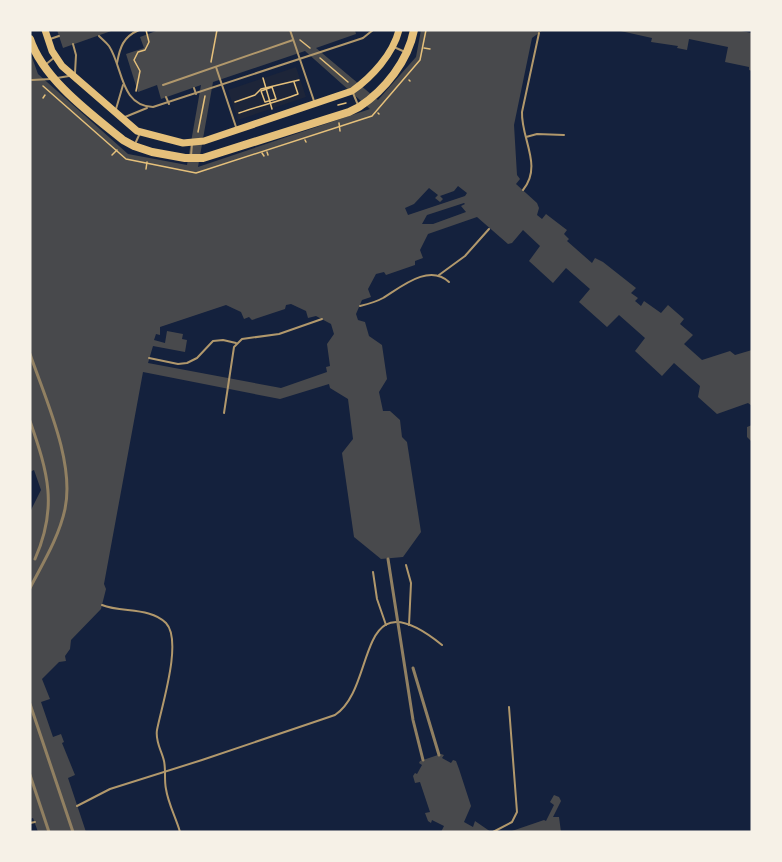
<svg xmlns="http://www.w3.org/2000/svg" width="782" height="862" font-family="'Sofia Sans Condensed',sans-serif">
	<rect width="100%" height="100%" fill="#14213d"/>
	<polygon fill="#1d2539" points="296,67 306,97 238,120 228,90"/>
	<g fill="#48494c" fill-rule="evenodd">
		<polygon points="57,30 114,30 63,48"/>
		<path d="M 155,30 L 355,30 L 356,34 L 316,48 L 378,100 L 416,57 L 421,30 L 543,30 L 532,38 L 514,125 L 517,175 L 520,179 L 516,184 L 537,203 L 539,208 L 537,215 L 542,219 L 546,214 L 563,227 L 567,230 L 564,234 L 569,239 L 567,241 L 592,263 L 595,258 L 603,262 L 636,288 L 631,293 L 638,298 L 635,301 L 641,306 L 644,301 L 661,313 L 668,305 L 684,319 L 680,324 L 693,335 L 684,344 L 702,360 L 730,351 L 735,355 L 752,350 L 752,406 L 748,403 L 717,414 L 698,397 L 700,386 L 674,363 L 662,376 L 635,351 L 645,338 L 619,315 L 607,327 L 579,302 L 590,289 L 566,268 L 553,283 L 529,261 L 540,246 L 523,230 L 512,243 L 508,244 L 477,217 L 428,234 L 420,250 L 423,258 L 415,261 L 415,265 L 386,275 L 384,272 L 376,274 L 368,289 L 371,297 L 362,300 L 356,314 L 358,320 L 365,322 L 369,336 L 382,345 L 387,379 L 379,392 L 383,411 L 390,411 L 400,420 L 402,437 L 407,442 L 421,532 L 403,557 L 381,559 L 354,537 L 342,453 L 353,439 L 348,399 L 330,388 L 329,384 L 280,399 L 143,372 L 104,584 L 106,589 L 101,609 L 71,640 L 70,649 L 65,656 L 66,661 L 59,662 L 42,679 L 50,699 L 41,702 L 53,737 L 61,734 L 64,742 L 62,743 L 75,775 L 68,778 L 86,832 L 38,832 L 33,818 L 30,819 L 30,512 L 41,490 L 34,470 L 30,472 L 30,52 L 38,74 L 128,154 L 187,165 L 201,85 L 161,99 L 157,85 L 138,92 L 126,54 L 144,48 L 140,37 L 156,31 ZM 305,51 L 370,109 L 198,167 L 213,82 ZM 458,186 L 467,193 L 465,196 L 408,215 L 405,208 L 414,204 L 429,188 L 438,195 L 435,198 L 440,202 L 443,199 L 440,196 L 454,191 ZM 464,203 L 465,204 L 461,206 L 466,212 L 433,224 L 422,224 L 427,215 ZM 291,304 L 306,311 L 308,318 L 316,316 L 331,324 L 334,334 L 327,344 L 330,366 L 326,367 L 327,372 L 281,388 L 148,363 L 153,346 L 185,352 L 187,340 L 182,339 L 183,334 L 167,331 L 165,343 L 154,340 L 156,334 L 160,335 L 160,327 L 226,305 L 241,312 L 244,319 L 249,317 L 252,320 L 285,309 L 286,305 Z"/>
		<polygon points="616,30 736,30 752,33 752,71 749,70 749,67 725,62 728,47 689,39 687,50 677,48 678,46 651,42 652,38"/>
		<polygon points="752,425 752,442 747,437 747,427"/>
		<polygon points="441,754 444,755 442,758 451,763 453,760 456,761 459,769 471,806 464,822 473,827 475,821 491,832 441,832 444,826 432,820 431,823 428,821 425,813 430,812 420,782 415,783 413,776 415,773 417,774 422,765 419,763 420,761"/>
		<polygon points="554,795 559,797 561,801 553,817 559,817 561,832 509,832 544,820 546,821 554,805 550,802"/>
	</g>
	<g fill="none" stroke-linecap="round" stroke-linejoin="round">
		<g stroke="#e5c07b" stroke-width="1.5">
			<polyline points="300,40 310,48"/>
			<polyline points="424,48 430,49"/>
			<polyline points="320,58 348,82"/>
			<polyline points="211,62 217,30"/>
			<polyline points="263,78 272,109"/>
			<polyline points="409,80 410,81"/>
			<polyline points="43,86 126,159 196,173 372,116 420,60 426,30"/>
			<polygon points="272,87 276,99 265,102 261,91"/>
			<polyline points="136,91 140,71 134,60 138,52 145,50 149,42 146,30"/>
			<polyline points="43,98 45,95"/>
			<polyline points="235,102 255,95 261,89 299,80"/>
			<polyline points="338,105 346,103"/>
			<path d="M 239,113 C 258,106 278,102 298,94 L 294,82"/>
			<polyline points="378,113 379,114"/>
			<polyline points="339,123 340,131"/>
			<polyline points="198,132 205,96"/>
			<polyline points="305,140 306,142"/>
			<polyline points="267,152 268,155"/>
			<polyline points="262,153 264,156"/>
			<polyline points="112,155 117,150"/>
			<polyline points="146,169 147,162"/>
		</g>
		<g stroke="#b1986c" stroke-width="2">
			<polyline points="290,30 314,101"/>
			<path d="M 99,36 C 102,39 106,42 109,46 C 123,67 120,106 153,107 L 351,42 L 363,38 L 373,30"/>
			<polyline points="50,39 59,36"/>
			<polyline points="73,44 76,55 75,73"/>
			<polyline points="394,47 405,52"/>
			<path d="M 117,63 C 120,47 123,37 139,30"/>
			<polyline points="45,65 55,57"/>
			<polyline points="216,67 236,127"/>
			<polyline points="57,78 69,76"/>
			<polyline points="32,80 51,79"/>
			<polyline points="163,85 293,40"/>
			<polyline points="194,88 196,94"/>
			<polyline points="353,93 358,105"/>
			<polyline points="166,97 169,104"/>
			<polyline points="116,109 123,85"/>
			<polyline points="125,117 147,108"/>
			<polyline points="526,137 537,134 564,135"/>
			<polyline points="135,144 140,133"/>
			<polyline points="191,156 192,144"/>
			<path d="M 523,190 C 543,166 521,139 522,112 L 539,33"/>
			<polyline points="439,275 465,256 489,229"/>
			<path d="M 360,306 C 368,304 376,302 383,298 C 401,287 429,263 449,282"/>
			<polyline points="149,358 178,364 187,363 197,358 213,341 223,340 236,343"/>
			<polyline points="224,413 234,347 242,339 279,334 322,319"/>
			<polyline points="406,565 411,583 409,625"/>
			<polyline points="373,572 377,599 386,625"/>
			<path d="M 102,605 C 122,613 150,607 166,623 C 183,641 161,708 157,730 C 155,742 162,751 164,761 C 166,770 164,780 166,789 C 168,803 176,818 180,832"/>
			<path d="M 77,806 L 110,789 L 202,760 L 335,715 C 378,687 354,574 442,645"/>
			<polyline points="30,823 35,822"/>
			<polyline points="493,832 512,822 517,812 509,707"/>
		</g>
		<path stroke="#e5c07b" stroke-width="7" d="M 45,30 L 52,51 L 62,66 L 137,131 L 183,143 L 204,141 L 352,91 C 372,77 393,54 399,30"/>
		<path stroke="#e5c07b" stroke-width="8" d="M 30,39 C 43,79 91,114 123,140 L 134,146 L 152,152 L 185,158 L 203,158 L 349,112 L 359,107 C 385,90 408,61 414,30"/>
		<g stroke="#918062" stroke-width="3">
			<path d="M 30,354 C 45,398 75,462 65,509 C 59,537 43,563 30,588"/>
			<path d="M 30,421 C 48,473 58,507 35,559"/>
			<polyline points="388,559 413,720 423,760"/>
			<polyline points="413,668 439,755"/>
			<polyline points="30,704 73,832"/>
			<polyline points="30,775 49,832"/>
		</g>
	</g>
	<rect width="782" height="862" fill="none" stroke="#f6f1e7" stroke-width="63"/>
</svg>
